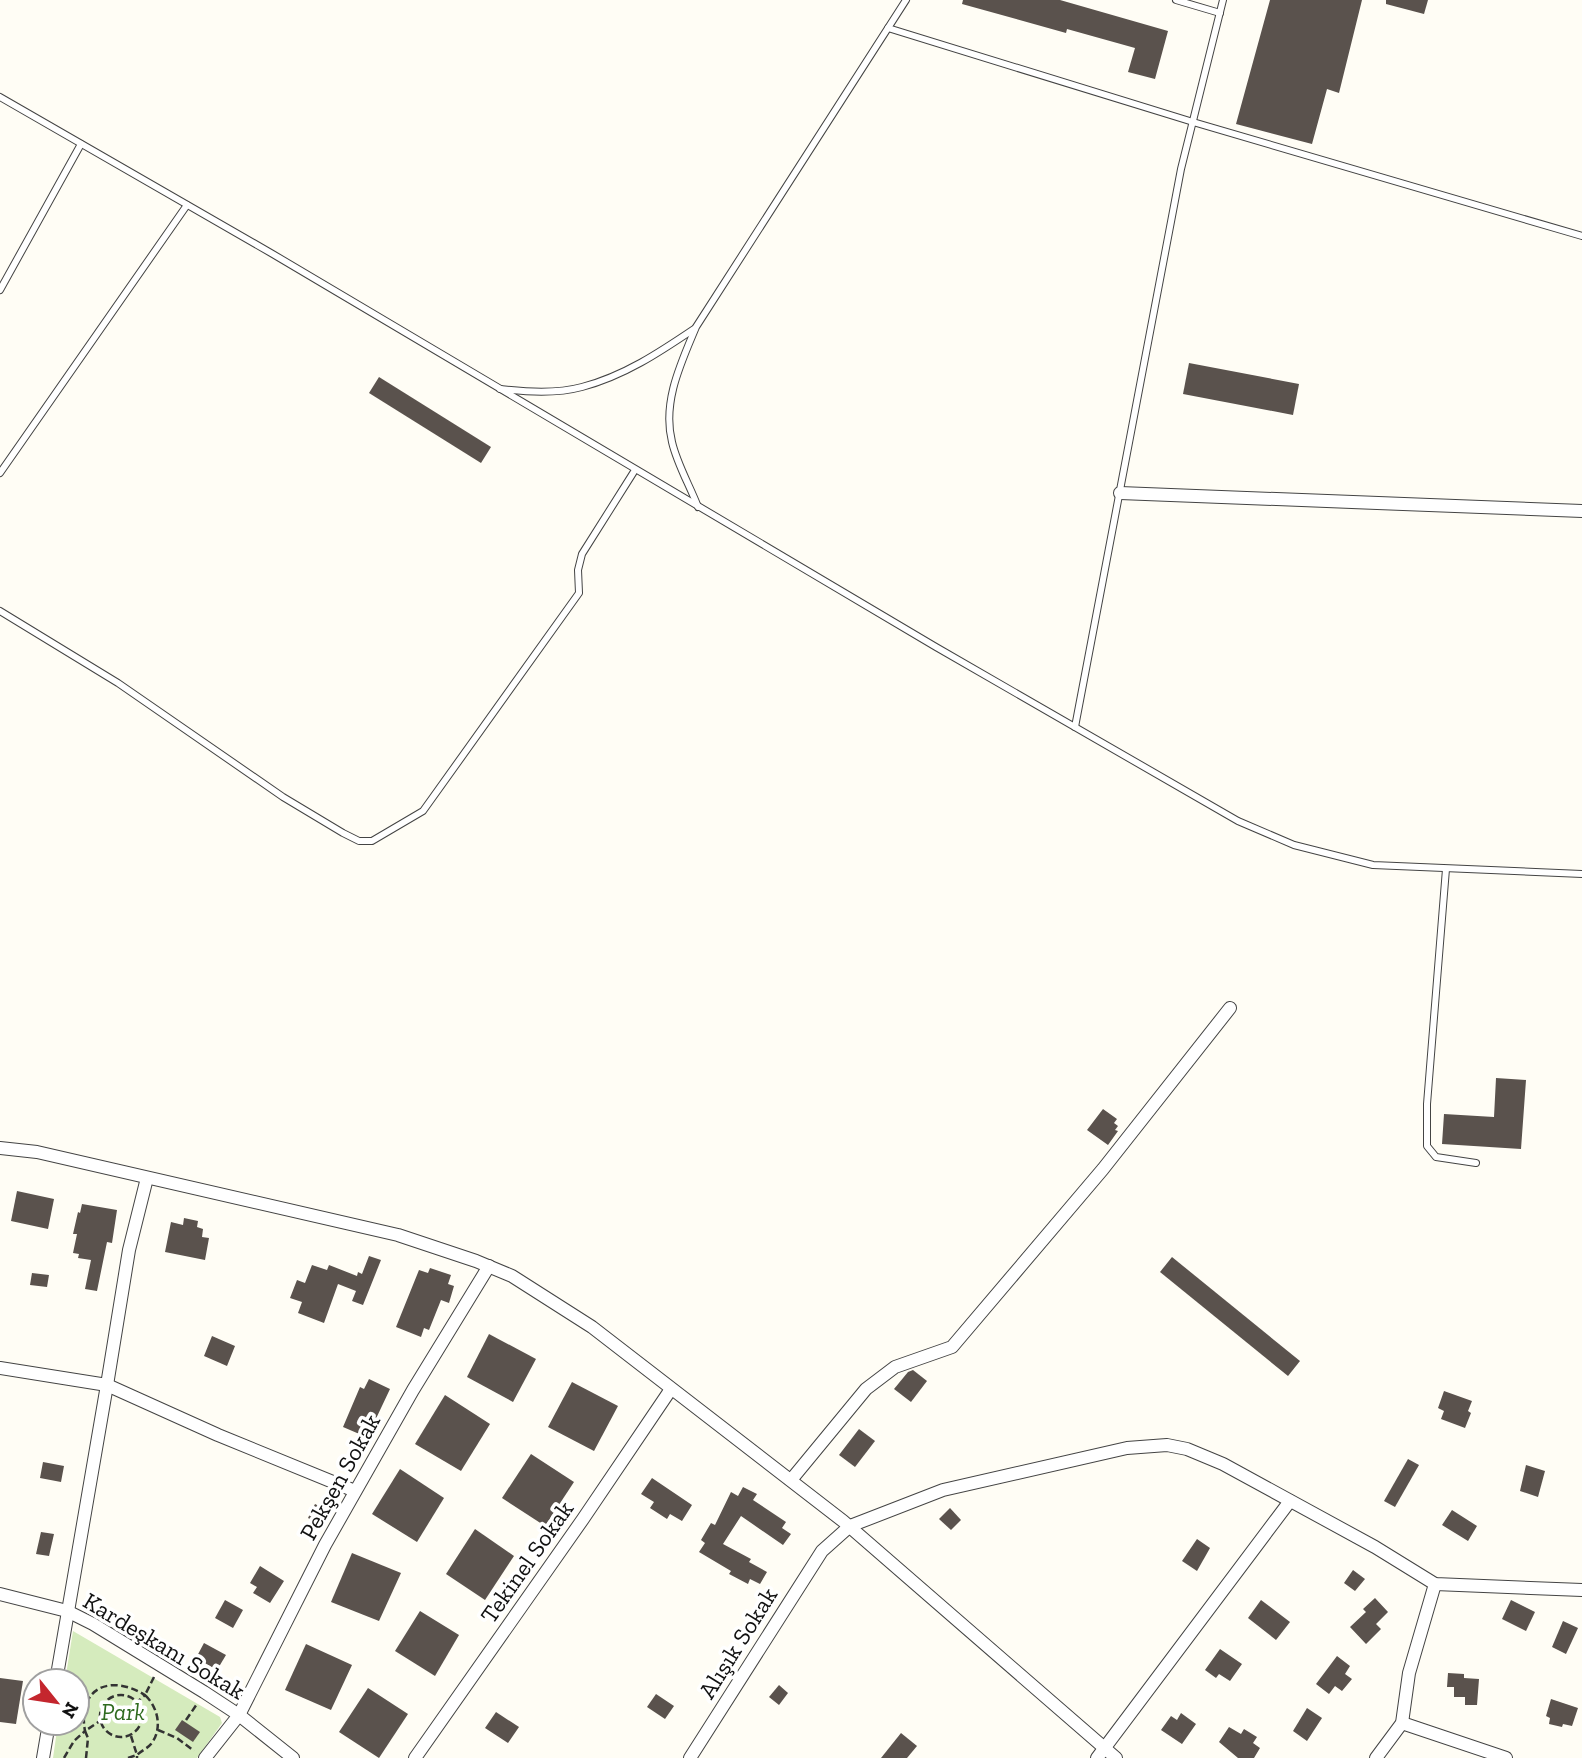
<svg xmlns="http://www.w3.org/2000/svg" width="1582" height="1758" font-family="'Zilla Slab',serif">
	<rect width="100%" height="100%" fill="#fffdf5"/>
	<polygon fill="#d5ebbd" points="73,1631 220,1717 222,1723 197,1758 53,1758 58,1723 77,1723 77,1681 65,1681"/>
	<g fill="#5a524d">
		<polygon points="963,0 1060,0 1168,31 1155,79 1128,72 1135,48 1067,29 1066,33 962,4"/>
		<polygon points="1270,0 1362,0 1339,93 1327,89 1312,144 1236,124"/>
		<polygon points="1386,0 1428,0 1424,14 1386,4"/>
		<polygon points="1189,363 1299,384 1293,415 1183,394"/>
		<polygon points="379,377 491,447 481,463 369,393"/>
		<polygon points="1496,1078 1526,1080 1521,1149 1442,1144 1444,1114 1494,1117"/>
		<polygon points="1103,1109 1117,1119 1114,1123 1118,1126 1115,1130 1118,1131 1108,1145 1087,1130"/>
		<polygon points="17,1191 54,1199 48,1229 11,1221"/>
		<polygon points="82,1204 117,1210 112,1243 107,1242 97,1291 85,1289 91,1260 78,1258 79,1254 73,1253 77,1234 73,1234 78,1212 80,1213"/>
		<polygon points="184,1218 198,1221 197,1227 203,1229 202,1237 209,1238 205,1260 165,1252 171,1222 183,1225"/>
		<polygon points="369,1256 381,1260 363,1305 352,1301 356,1291 338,1284 324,1323 298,1313 302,1302 290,1298 297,1280 305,1283 312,1265 327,1270 329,1265 357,1276 358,1272 362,1274"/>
		<polygon points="1172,1257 1300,1361 1288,1376 1160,1272"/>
		<polygon points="430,1268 451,1275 448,1284 454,1286 449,1303 441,1300 429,1330 424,1328 421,1337 396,1327 419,1270 428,1273"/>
		<polygon points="32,1273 49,1275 47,1287 30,1285"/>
		<polygon points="489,1334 536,1359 513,1402 467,1377"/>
		<polygon points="212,1336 235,1346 227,1366 204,1356"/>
		<polygon points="913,1370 927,1381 911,1402 894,1389 908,1372"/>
		<polygon points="369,1379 390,1389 373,1425 376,1426 371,1439 343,1427 360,1387 364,1389"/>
		<polygon points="572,1382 618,1406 594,1451 548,1427"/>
		<polygon points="1444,1391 1472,1401 1468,1411 1471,1413 1465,1428 1441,1419 1444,1411 1438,1408"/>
		<polygon points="445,1395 490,1424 461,1471 415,1444"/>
		<polygon points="859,1429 875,1441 855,1467 839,1455"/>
		<polygon points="531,1454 574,1482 545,1526 502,1498"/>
		<polygon points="1408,1459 1419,1465 1395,1507 1384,1501"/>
		<polygon points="43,1462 64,1466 61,1482 40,1478"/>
		<polygon points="1526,1465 1545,1471 1538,1497 1520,1491"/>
		<polygon points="400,1469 444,1498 417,1542 372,1514"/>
		<polygon points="652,1478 692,1505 682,1521 670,1514 667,1519 650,1508 654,1502 641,1494"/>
		<polygon points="743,1487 757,1494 753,1500 786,1522 782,1528 791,1534 783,1545 741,1516 723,1544 751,1559 749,1562 767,1572 760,1584 750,1579 748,1584 729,1574 731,1571 699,1552 705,1543 701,1540 711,1523 715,1525 731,1492 738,1496"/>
		<polygon points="315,1504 327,1510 319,1524 308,1518"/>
		<polygon points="950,1508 961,1520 951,1530 939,1519"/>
		<polygon points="1452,1510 1477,1526 1468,1541 1442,1525"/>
		<polygon points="475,1529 514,1556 485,1600 446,1574"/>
		<polygon points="41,1532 54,1534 49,1556 36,1554"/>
		<polygon points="1197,1539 1210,1548 1197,1571 1182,1561"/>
		<polygon points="352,1553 401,1573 379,1621 331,1602"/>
		<polygon points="260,1566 284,1581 270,1603 253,1593 257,1587 250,1583"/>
		<polygon points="1353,1570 1365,1579 1355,1591 1344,1583"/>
		<polygon points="1375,1598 1388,1612 1376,1624 1381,1629 1366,1644 1350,1627 1366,1612 1363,1609"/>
		<polygon points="225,1600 243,1610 233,1628 215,1618"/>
		<polygon points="1261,1600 1290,1622 1276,1640 1248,1618"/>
		<polygon points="1511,1600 1535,1612 1526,1631 1502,1619"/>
		<polygon points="420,1611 459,1635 435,1676 395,1651"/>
		<polygon points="1563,1621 1578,1628 1566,1654 1552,1647"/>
		<polygon points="204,1643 226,1655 217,1670 196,1658"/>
		<polygon points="306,1644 352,1665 331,1710 285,1690"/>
		<polygon points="1220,1649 1242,1664 1230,1681 1219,1674 1216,1678 1205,1670"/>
		<polygon points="1337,1656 1350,1666 1345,1674 1352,1679 1342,1691 1335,1686 1329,1694 1316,1684"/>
		<polygon points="1448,1673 1464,1674 1464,1678 1479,1679 1477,1705 1465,1705 1465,1697 1454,1697 1454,1687 1447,1687"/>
		<polygon points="0,1678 23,1681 16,1724 0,1722"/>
		<polygon points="779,1685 788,1693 779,1705 769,1697"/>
		<polygon points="368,1688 408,1714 379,1758 339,1732"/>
		<polygon points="656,1694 674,1706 665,1719 647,1707"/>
		<polygon points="1551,1699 1578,1708 1572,1726 1563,1724 1562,1727 1549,1724 1550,1718 1546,1716"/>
		<polygon points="1307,1708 1322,1718 1307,1741 1293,1731"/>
		<polygon points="496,1712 519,1727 508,1743 485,1728"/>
		<polygon points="1181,1713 1196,1724 1182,1744 1161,1730 1171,1716 1177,1720"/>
		<polygon points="182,1720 200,1732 193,1742 175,1730"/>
		<polygon points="1229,1727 1241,1734 1244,1729 1257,1737 1253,1743 1260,1748 1254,1758 1238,1758 1219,1742"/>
		<polygon points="901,1733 917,1746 907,1758 881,1758"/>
	</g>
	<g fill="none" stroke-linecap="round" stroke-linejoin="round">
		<defs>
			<g id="service">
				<polyline points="1176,0 1220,13"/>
				<polyline points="888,28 1193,122 1582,236"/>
				<polyline points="0,97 271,253 936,647 1238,821 1294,845 1373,865 1582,874"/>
				<polyline points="0,290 81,144"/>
				<path d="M 500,389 C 527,392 556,394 582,387 C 624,376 660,352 694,329"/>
				<polyline points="0,473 187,205"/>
				<path d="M 698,507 C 690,486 677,464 672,442 C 662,402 681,363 696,327 L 906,0"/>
				<polyline points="0,611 118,683 283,797 343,833 359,841 372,841 423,811 579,593 578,570 582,554 635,470"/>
				<polyline points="1075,727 1181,169 1223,0"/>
				<polyline points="1446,869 1427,1104 1427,1146 1436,1157 1476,1163"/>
			</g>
			<g id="minor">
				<polyline points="1120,493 1582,511"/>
				<polyline points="0,1148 37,1152 398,1235 476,1261 512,1276 592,1327 843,1521 1116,1758"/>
				<polyline points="0,1368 107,1385 129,1250 147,1178"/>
				<polyline points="791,1480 866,1389 895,1367 952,1347 1103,1169 1230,1008"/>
				<polyline points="0,1594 67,1611 93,1624 204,1692 239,1715 293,1758"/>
				<polyline points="56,1681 107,1385 218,1435 355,1491"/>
				<polyline points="1402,1723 1506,1758"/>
				<polyline points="43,1758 49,1723"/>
				<polyline points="205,1758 239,1715 325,1545 413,1390 489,1266"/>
				<polyline points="415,1758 583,1519 671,1389"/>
				<polyline points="690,1758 822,1551 850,1526 943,1490 1127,1448 1167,1445 1187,1449 1223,1464 1375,1547 1435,1584 1582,1590"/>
				<polyline points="1097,1758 1290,1501"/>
				<polyline points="1376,1758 1402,1723 1409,1673 1435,1584"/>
			</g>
		</defs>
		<use href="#service" stroke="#444" stroke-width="8"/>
		<use href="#minor" stroke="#444" stroke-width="14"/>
		<g stroke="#333" stroke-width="2.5" stroke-dasharray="7 3.5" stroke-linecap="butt">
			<circle cx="121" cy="1716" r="21"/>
			<polyline points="186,1720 197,1704"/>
			<polyline points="158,1730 177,1738 194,1751"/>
			<path d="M 131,1736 L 137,1755 C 141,1751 148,1748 151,1744 C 163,1729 158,1707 145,1695 L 154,1677"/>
			<path d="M 64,1758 L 74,1741 L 85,1731 C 77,1687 111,1674 145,1695 L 137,1702"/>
			<polyline points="86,1758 88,1738 85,1731 100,1721"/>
			<polyline points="128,1758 137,1755 137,1758"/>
		</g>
		<use href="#service" stroke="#fff" stroke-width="6"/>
		<use href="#minor" stroke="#fff" stroke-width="12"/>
	</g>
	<g text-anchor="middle" stroke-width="7" stroke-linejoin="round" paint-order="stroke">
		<g font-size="24" fill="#111" stroke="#fff">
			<text transform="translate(340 1477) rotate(-61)" y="8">Pekşen Sokak</text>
			<text transform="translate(527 1562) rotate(-55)" y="8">Tekinel Sokak</text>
			<text transform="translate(738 1643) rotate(-58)" y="8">Alışık Sokak</text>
			<text transform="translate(164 1646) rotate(31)" y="8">Kardeşkanı Sokak</text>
		</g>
		<g font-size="24" font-style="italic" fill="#2f6b1f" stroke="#fff">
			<text x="123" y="1720">Park</text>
		</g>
	</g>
	<g transform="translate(56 1702) rotate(120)"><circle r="33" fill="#ffffff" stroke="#a0a0a0" stroke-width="2"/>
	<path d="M0-5L12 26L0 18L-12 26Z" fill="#c4262e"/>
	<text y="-10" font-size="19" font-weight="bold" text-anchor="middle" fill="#111111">N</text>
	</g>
</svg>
